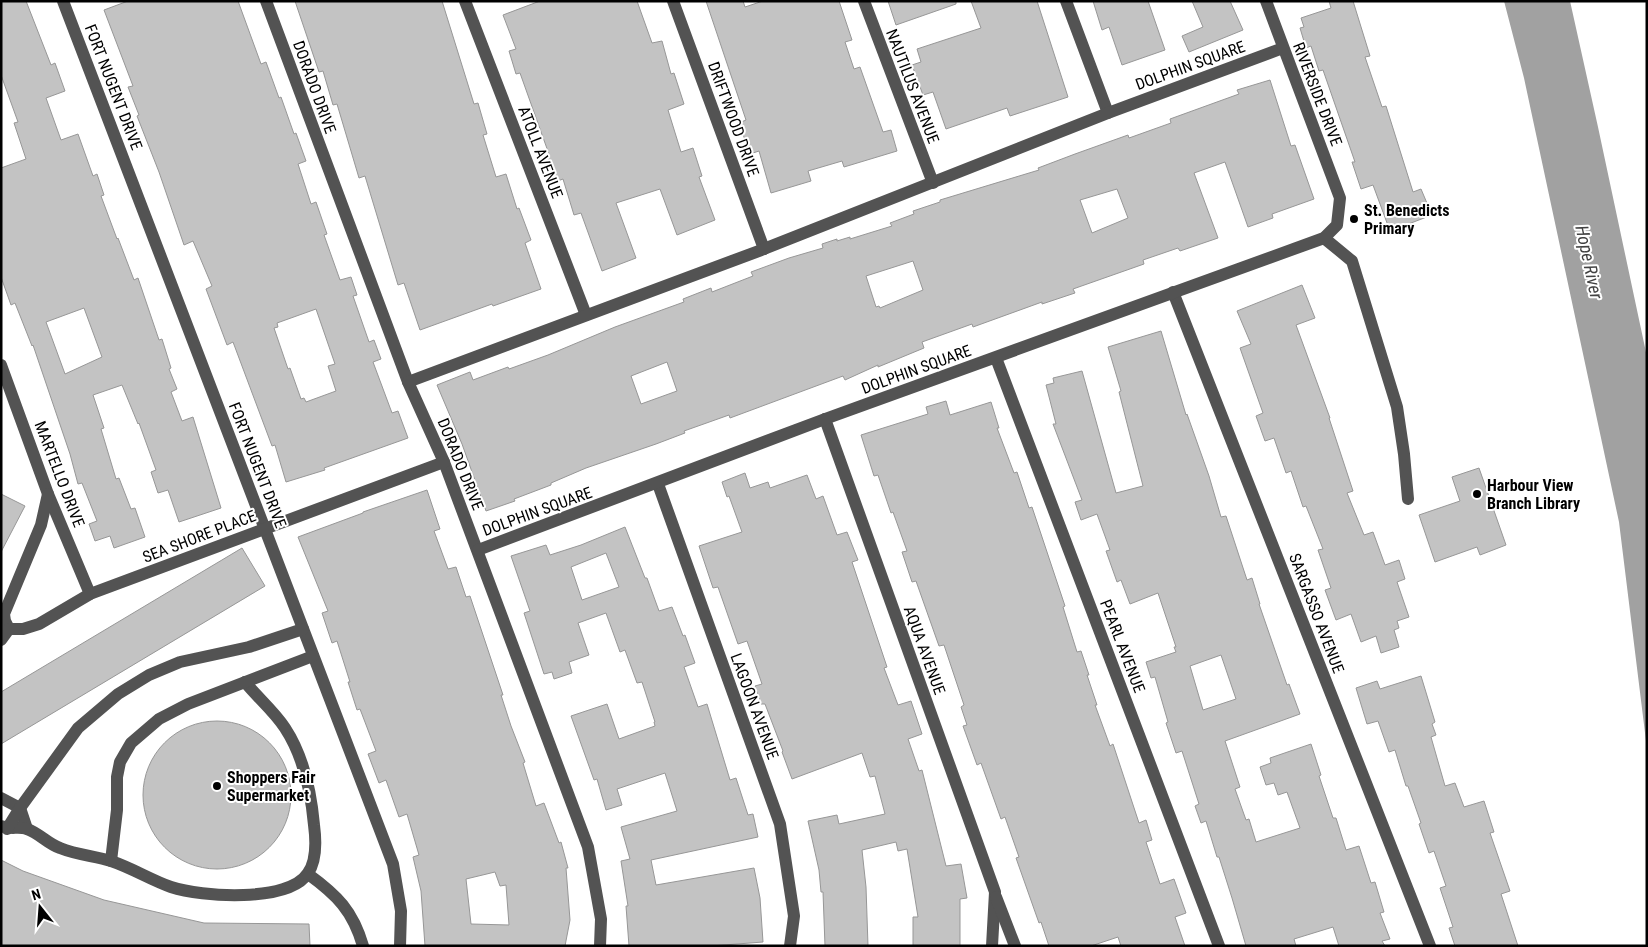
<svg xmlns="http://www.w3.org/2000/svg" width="1648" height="947" font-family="'Roboto Condensed',sans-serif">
	<rect width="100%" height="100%" fill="#fff"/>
	<polygon fill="#a1a1a1" points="1504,1 1570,1 1598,127 1647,357 1647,749 1619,522 1524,78"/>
	<g fill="#c3c3c3" stroke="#979797" fill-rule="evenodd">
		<path d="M 1,1 L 26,1 L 51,65 L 55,63 L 65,91 L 46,98 L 61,140 L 78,134 L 93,176 L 97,174 L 104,195 L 101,196 L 117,239 L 118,238 L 134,280 L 138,278 L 159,340 L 162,339 L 171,368 L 169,369 L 177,389 L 171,392 L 182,421 L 193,417 L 221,508 L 179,522 L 168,490 L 158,493 L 151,472 L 156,470 L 139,423 L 138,424 L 122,385 L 93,395 L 104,428 L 101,429 L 116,479 L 119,478 L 131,509 L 135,508 L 145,537 L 114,548 L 110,536 L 95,541 L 89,524 L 97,521 L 82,483 L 78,484 L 70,454 L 33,345 L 32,346 L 15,303 L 11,305 L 1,277 L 1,168 L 26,159 L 14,123 L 18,122 L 1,75 ZM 84,308 L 102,357 L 65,374 L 46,322 Z"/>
		<path d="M 128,1 L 238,1 L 261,64 L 266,62 L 279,98 L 281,97 L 294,134 L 296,133 L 306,161 L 298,164 L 311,204 L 316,202 L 327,234 L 324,235 L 340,280 L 351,277 L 357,295 L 353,296 L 369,342 L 374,340 L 381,359 L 373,362 L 392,413 L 398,411 L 408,438 L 324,468 L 325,470 L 286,482 L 275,445 L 272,446 L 233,342 L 227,345 L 206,289 L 212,286 L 193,241 L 184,245 L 159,172 L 137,116 L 139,115 L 128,87 L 133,86 L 104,10 ZM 316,309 L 335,364 L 328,366 L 336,391 L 306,402 L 304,398 L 301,399 L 290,368 L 288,369 L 274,328 L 278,327 L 277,323 Z"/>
		<polygon points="295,1 442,1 474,104 478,103 487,134 483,135 496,177 506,174 517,209 519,208 531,240 525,243 541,289 493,306 492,304 420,330 404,283 398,285 365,176 359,178 337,104 333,105 323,71 319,72"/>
		<polygon points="540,1 637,1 652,43 662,41 671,74 674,73 684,104 668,110 681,152 693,148 702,176 699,177 715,220 677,235 660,189 616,203 636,258 602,271 581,213 574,215 563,179 555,182 546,158 550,157 520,73 516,74 509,51 516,49 503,15"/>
		<polygon points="706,1 743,1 745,7 763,1 839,1 852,40 845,42 854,69 860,67 883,132 891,130 897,151 844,167 842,161 808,171 811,181 771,193 759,151 750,154 739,123 746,120"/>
		<polygon points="888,1 956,1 956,4 896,25"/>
		<polygon points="971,1 1037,1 1068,97 1010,116 1007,108 946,129 933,92 923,95 912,65 921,62 917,49 981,28"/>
		<polygon points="1093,1 1148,1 1165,50 1122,65 1109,27 1102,30"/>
		<polygon points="1192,1 1230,1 1243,30 1189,52 1182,36 1203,27"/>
		<polygon points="1329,1 1353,1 1370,56 1365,57 1382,107 1386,106 1413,192 1421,189 1432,215 1390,231 1373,185 1361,189 1352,162 1355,162 1323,70 1319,71 1311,46 1306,48 1300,28 1304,27 1301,18 1331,8"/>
		<path d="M 1270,80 L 1291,146 L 1295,145 L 1314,199 L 1272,214 L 1273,218 L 1248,227 L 1225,162 L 1194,173 L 1218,238 L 1180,251 L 1178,248 L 1143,260 L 1144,264 L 1073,289 L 1075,293 L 1042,304 L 1042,302 L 973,327 L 972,324 L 922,342 L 924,348 L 878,367 L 878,365 L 845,380 L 843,376 L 730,418 L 729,415 L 684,431 L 685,433 L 656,444 L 586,468 L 551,483 L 551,485 L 514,499 L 515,501 L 486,511 L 462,444 L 437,385 L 470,372 L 473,380 L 508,367 L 509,369 L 548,355 L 615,327 L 684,302 L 683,299 L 711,288 L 712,292 L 753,276 L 751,272 L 789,258 L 823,248 L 822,244 L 837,239 L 837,241 L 850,237 L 850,239 L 892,226 L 890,223 L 914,214 L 913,211 L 940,202 L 940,200 L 1039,170 L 1038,168 L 1075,154 L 1128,135 L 1129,138 L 1171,123 L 1170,119 L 1239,94 L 1237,90 ZM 1117,189 L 1128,218 L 1092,233 L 1080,200 ZM 913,261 L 923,290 L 880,308 L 879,306 L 876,307 L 866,276 ZM 667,362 L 677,391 L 641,404 L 631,376 Z"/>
		<polygon points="1302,285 1315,318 1296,325 1330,418 1329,418 1353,491 1347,493 1364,535 1373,532 1385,565 1399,560 1405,579 1397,582 1409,617 1397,621 1399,628 1394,630 1399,647 1381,653 1376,636 1361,642 1351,614 1336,620 1325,590 1331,588 1318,550 1323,549 1306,506 1303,507 1291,471 1286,473 1274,438 1265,441 1256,416 1263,413 1240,348 1251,344 1237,311"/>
		<path d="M 1161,331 L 1186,415 L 1187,414 L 1209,476 L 1221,517 L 1226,516 L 1247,580 L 1252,578 L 1260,604 L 1259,604 L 1287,685 L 1289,684 L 1300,714 L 1225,741 L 1240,787 L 1235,789 L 1246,820 L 1249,819 L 1256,842 L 1300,828 L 1287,792 L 1278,795 L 1274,783 L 1266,785 L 1260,767 L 1271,763 L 1270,758 L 1311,744 L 1321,775 L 1319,776 L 1333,818 L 1336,818 L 1346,850 L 1359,846 L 1371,883 L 1375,882 L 1384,912 L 1380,913 L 1390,939 L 1382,941 L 1385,946 L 1339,946 L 1333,927 L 1294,939 L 1296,946 L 1246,946 L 1232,898 L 1219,857 L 1217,857 L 1206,821 L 1201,823 L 1195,806 L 1199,804 L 1182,751 L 1176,753 L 1166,723 L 1168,722 L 1155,677 L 1151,678 L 1146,662 L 1176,652 L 1174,647 L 1176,647 L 1158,593 L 1130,604 L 1121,580 L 1117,582 L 1106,551 L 1110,550 L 1097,514 L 1081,520 L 1075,502 L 1082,500 L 1053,424 L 1056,424 L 1046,385 L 1054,383 L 1053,378 L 1082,371 L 1116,493 L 1143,486 L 1119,392 L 1121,391 L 1108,347 ZM 1221,655 L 1236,699 L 1203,710 L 1190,666 Z"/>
		<polygon points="946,401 950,415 991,402 999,428 997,428 1014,473 1017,472 1029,508 1032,507 1065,606 1063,607 1077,652 1081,651 1089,675 1087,675 1097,705 1095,705 1110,746 1113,744 1139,823 1146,820 1152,840 1146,842 1160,884 1174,879 1186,913 1175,917 1185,946 1121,946 1118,937 1091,946 1049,946 1041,922 1039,923 1016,858 1019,857 1005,817 1001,819 981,763 977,765 963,726 967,725 961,707 964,705 944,645 939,646 916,581 912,582 902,552 907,551 893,512 891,513 878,475 874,476 861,435 928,414 926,407"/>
		<polygon points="1479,468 1506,545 1480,555 1477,547 1435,562 1419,515 1460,501 1452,477"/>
		<polygon points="745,473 750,488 768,482 770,488 807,475 816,499 823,496 837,535 847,532 858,560 852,562 887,667 884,668 898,705 911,701 922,734 908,739 919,771 922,770 946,866 961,864 967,898 960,899 960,946 913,946 913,917 918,917 907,849 898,851 896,842 862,850 866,887 868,946 825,946 823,892 821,892 819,870 808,821 837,815 839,824 885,814 875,776 870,777 862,753 792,779 782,752 783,751 765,704 761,704 755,686 762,684 747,641 738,644 718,587 713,588 699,546 742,532 729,496 727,497 722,482"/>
		<path d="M 427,490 L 440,529 L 434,531 L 448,569 L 456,567 L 466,597 L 470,596 L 503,695 L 501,695 L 511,726 L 525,762 L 523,763 L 536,806 L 544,803 L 559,843 L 561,842 L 568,868 L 566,868 L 570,920 L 565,946 L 425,946 L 421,891 L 413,857 L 419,855 L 407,814 L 399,817 L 386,780 L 379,783 L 368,754 L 376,751 L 360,709 L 357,710 L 348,682 L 350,682 L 337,641 L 332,643 L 322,613 L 328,611 L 298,537 L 363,513 L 363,512 ZM 495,872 L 500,886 L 506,885 L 509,925 L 471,924 L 466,879 Z"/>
		<polygon points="1,494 25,506 1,552"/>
		<path d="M 625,527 L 645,578 L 647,578 L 659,611 L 672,607 L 683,636 L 685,635 L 695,663 L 684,667 L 698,707 L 707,704 L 730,780 L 736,778 L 748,815 L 753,814 L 758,837 L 651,860 L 656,885 L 754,868 L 760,898 L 763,942 L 711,946 L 629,946 L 626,906 L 628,906 L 621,861 L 630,859 L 621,827 L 677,811 L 665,773 L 617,789 L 622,805 L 606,810 L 597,779 L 594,780 L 571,716 L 607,704 L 619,739 L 655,726 L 654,722 L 655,722 L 642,682 L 637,683 L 625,650 L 620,652 L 606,613 L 578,623 L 589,655 L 569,662 L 572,673 L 554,679 L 552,672 L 544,674 L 524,613 L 530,611 L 511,556 L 546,545 L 550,555 L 581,545 ZM 606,553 L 619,587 L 582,600 L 571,567 Z"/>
		<polygon points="242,548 265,586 1,744 1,692"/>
		<polygon points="1421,676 1435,722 1432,724 1436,735 1431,737 1445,786 1455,783 1464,807 1484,801 1494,832 1490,833 1510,891 1501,894 1518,946 1455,946 1449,928 1453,927 1440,888 1446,886 1434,851 1429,853 1419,824 1421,823 1408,786 1406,786 1395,750 1389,752 1378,721 1367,724 1356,688 1377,681 1380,689"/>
		<circle cx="217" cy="795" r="74"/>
		<polygon points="1,860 23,871 104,900 204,923 309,924 310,946 1,946"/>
	</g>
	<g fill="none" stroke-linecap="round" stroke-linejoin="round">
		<g stroke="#535353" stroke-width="12">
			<polyline points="63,1 393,864 401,911 400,946"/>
			<polyline points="266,1 408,382 444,462 588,847 601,919 600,946"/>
			<polyline points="465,1 586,315"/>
			<polyline points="673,1 764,249"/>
			<polyline points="864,1 933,183"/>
			<polyline points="1066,1 1108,113"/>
			<polyline points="1324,238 1352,261 1397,407 1404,454 1408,499"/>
			<polyline points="1173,292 1430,946"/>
			<polyline points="996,358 1219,946"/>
			<polyline points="1,365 48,494 90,594"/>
			<polyline points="408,382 764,249 1108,113 1283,48"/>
			<polyline points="825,419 995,892 992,946"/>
			<polyline points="658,484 780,824 794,916 790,946"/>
			<polyline points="478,550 825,419 1324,238 1337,225 1340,198 1266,1"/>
			<polyline points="9,629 5,621 4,614 41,525 48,494"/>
			<polyline points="1,640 9,629 23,629 39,624 90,594 444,462"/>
			<polyline points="1,798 20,808 27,829"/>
			<path d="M 1,826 C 10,830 19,826 27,829 C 39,833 48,844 60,848 C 77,855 95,856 111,861 C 132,868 151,880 171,887 C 201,897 289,903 308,873 C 317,860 316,840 314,825 C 311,791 304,757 285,728 C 274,711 257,697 245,682"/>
			<polyline points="7,829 20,808 78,728 118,694 149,675 180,662 249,647 303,629"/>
			<polyline points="111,861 117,810 117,777 120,762 131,743 159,719 188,704 313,656"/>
			<path d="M 308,874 C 337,895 353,911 363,946"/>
			<polyline points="996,897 1015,946"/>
		</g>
	</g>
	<g fill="#000" stroke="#fff" stroke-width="2">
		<circle cx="1354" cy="219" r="5"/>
		<circle cx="1477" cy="494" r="5"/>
		<circle cx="217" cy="786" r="5"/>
	</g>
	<g text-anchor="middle" stroke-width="4" stroke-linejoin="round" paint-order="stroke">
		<g font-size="16" fill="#000" stroke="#fff">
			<text transform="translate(1190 65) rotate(-20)" y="6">DOLPHIN SQUARE</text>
			<text transform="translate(913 86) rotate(69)" y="6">NAUTILUS AVENUE</text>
			<text transform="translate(114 87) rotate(69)" y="6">FORT NUGENT DRIVE</text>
			<text transform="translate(315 87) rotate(70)" y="6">DORADO DRIVE</text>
			<text transform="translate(1318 94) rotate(69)" y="6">RIVERSIDE DRIVE</text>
			<text transform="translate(734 119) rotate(70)" y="6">DRIFTWOOD DRIVE</text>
			<text transform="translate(541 152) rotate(69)" y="6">ATOLL AVENUE</text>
			<text transform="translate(916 369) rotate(-20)" y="6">DOLPHIN SQUARE</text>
			<text transform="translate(461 464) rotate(68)" y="6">DORADO DRIVE</text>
			<text transform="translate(258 465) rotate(69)" y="6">FORT NUGENT DRIVE</text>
			<text transform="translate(60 474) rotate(69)" y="6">MARTELLO DRIVE</text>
			<text transform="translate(537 511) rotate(-20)" y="6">DOLPHIN SQUARE</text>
			<text transform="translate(199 536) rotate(-21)" y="6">SEA SHORE PLACE</text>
			<text transform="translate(1317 613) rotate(69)" y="6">SARGASSO AVENUE</text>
			<text transform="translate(1123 646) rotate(69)" y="6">PEARL AVENUE</text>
			<text transform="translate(925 650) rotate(70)" y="6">AQUA AVENUE</text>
			<text transform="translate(755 706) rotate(70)" y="6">LAGOON AVENUE</text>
		</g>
		<g font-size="16" font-weight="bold" fill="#000" stroke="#fff" text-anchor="start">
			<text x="1364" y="216">St. Benedicts<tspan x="1364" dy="18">Primary</tspan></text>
			<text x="1487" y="491">Harbour View<tspan x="1487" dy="18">Branch Library</tspan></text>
			<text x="227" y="783">Shoppers Fair<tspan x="227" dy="18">Supermarket</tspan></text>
		</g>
		<g font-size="18" font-style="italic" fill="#424242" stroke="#fff">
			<text transform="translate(1589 262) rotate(78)" y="6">Hope River</text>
		</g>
	</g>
	<rect width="1648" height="947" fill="none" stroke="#000000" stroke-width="5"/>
	<g transform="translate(40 907) rotate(343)" stroke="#ffffff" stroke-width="4" paint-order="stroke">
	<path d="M0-4L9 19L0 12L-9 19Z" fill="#000000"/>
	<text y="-8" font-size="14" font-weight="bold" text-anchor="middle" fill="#000000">N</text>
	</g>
</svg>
